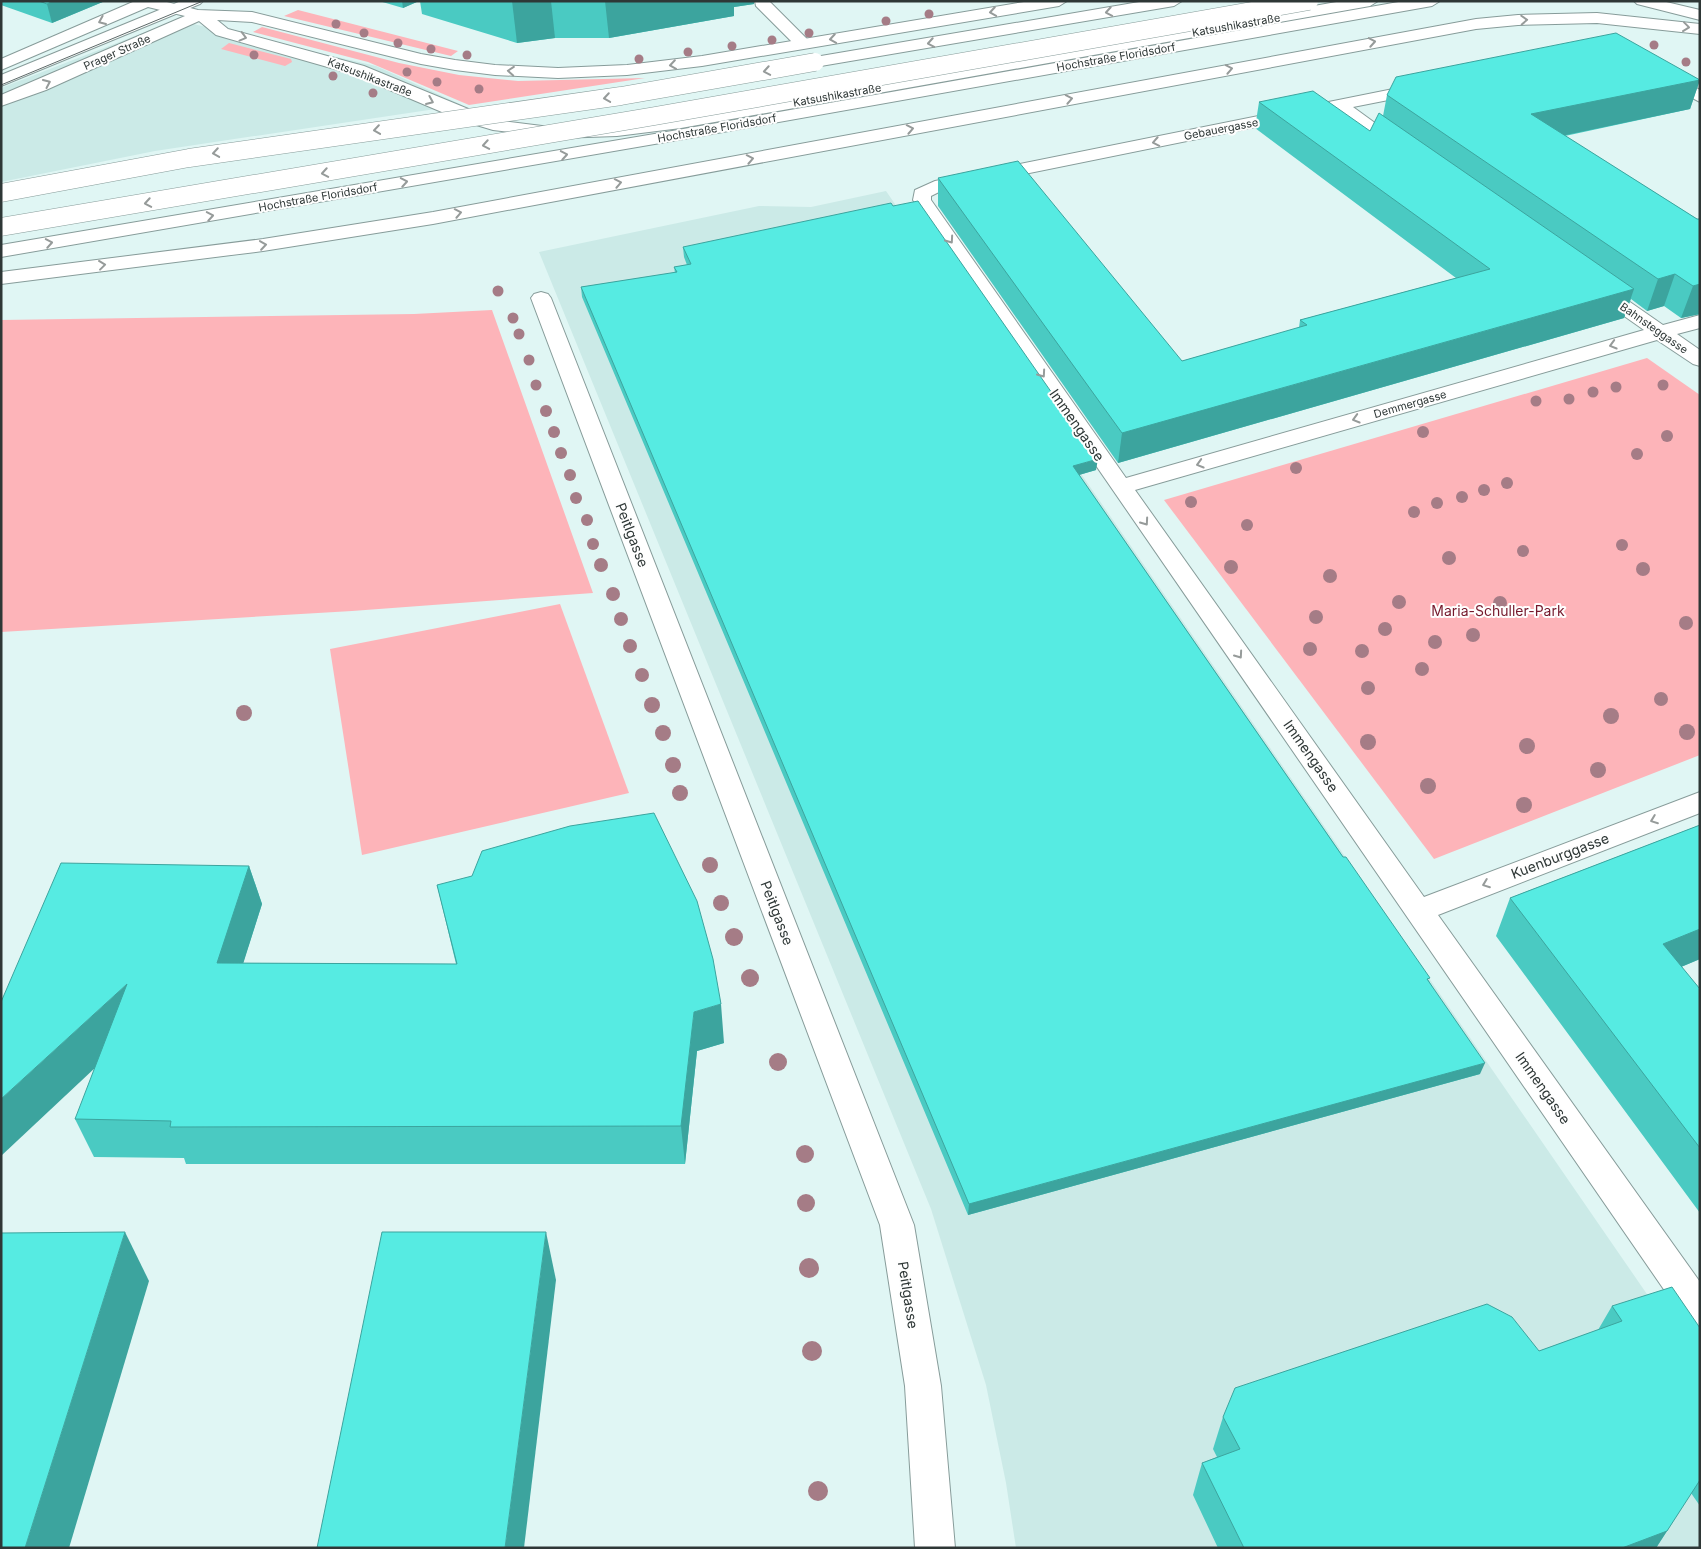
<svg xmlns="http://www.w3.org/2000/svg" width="1701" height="1549" font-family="Inter,sans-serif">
	<rect width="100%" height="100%" fill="#e0f6f4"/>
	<g fill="#cbeae7">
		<polygon points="176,20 376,66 462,105 155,151 1,182 1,88"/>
		<polygon points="886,191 1700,1371 1700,1548 1016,1548 1006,1483 986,1385 931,1209 539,252 759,206 811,207"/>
	</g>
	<g fill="#fdb4b9">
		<polygon points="298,10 458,51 451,56 284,16"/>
		<polygon points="262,27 399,63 459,75 518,81 645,78 469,105 368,62 253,32"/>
		<polygon points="229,43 291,59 292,62 285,66 221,49"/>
		<polygon points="492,310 593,593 352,611 1,632 1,320 414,314"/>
		<polygon points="1647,358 1700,395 1700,755 1434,859 1164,500"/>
		<polygon points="560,604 629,793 362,855 330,649"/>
	</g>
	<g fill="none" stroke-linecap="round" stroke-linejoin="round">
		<defs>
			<g id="lane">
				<polygon points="181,1 203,1 200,4 1,86 1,75"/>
				<polygon points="755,1 769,1 809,41 811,44 809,47 797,47 756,6"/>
			</g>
			<g id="street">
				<polygon points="1662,70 1700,90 1700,102 1656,79 1654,75 1656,71"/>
				<polygon points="1423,83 1429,84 1431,88 1429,92 1353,107 1408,147 1411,151 1408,155 1396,155 1335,111 941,191 931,196 931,200 1126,478 1644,330 1590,292 1587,288 1590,284 1597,282 1604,284 1663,325 1700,315 1700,328 1677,334 1700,350 1700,366 1693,364 1657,340 1135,490 1424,897 1700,792 1700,813 1438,915 1700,1282 1700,1328 1687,1323 913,200 915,190 935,181"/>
				<polygon points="541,292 548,294 551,298 914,1225 941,1386 955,1548 915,1548 905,1386 880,1225 531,298 534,294"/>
			</g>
			<g id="primary">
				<polygon points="135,1 163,1 198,10 252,12 421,54 455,60 495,65 558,68 627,65 702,56 1030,1 1067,1 1059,6 702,66 627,75 558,78 495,75 455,70 421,64 252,22 217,20 228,29 364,66 495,120 558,128 617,126 681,118 1342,1 1378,1 1370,6 681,128 617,136 558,138 493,130 463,121 352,74 216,35 199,21 46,90 1,106 1,95 185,16 148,7 1,70 1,59"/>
				<polygon points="1634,1 1662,1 1700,10 1700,20 1637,4"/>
			</g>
			<g id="highway">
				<polygon points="1145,1 1182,1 1174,6 815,67 809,65 807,62 809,59 815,57"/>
				<polygon points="1404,1 1440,1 1432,6 672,141 1,257 1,245 672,131"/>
				<polygon points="1597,13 1700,24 1700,34 1597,23 1518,25 1476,29 433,224 263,251 1,284 1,272 263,239 433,212 1476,19 1518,15"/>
			</g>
		</defs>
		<use href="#lane" stroke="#879c9a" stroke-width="2"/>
		<use href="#street" stroke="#879c9a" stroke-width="2"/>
		<use href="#primary" stroke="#879c9a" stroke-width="2"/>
		<use href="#highway" stroke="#879c9a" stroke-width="2"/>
		<use href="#lane" fill="#fff" fill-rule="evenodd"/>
		<use href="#street" fill="#fff" fill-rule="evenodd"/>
		<use href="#primary" fill="#fff" fill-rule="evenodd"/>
		<use href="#highway" fill="#fff" fill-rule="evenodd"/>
		<polyline stroke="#5c6968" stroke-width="1" points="1,85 203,1"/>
		<defs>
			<g id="highway-bridge">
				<polyline points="1,193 189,158 621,96 815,62"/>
				<polyline points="1,227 655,116 1309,1"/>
			</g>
		</defs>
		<use href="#highway-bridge" stroke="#879c9a" stroke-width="19" stroke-linecap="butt"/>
		<use href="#highway-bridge" stroke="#fff" stroke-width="18"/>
	</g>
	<g fill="#a57c86">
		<circle cx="929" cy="14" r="4.5"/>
		<circle cx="886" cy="21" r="4.5"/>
		<circle cx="336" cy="24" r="4.5"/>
		<circle cx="364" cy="33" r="4.5"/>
		<circle cx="809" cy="33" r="4.5"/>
		<circle cx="772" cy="40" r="4.5"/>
		<circle cx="398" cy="43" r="4.5"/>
		<circle cx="1654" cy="45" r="4.5"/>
		<circle cx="732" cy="46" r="4.5"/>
		<circle cx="431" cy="49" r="4.5"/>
		<circle cx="688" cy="52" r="4.5"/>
		<circle cx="254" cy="55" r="4.5"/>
		<circle cx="467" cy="55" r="4.5"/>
		<circle cx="639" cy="59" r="4.5"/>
		<circle cx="1686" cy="62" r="4.5"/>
		<circle cx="407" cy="72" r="4.5"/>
		<circle cx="333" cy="76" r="4.5"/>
		<circle cx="437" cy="82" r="4.5"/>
		<circle cx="479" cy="89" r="4.5"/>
		<circle cx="373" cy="93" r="4.5"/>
		<circle cx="498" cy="291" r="5.5"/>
		<circle cx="513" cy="318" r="5.5"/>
		<circle cx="519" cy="334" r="5.5"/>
		<circle cx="529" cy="360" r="5.5"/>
		<circle cx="536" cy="385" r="5.5"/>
		<circle cx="1663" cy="385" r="5.5"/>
		<circle cx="1616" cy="387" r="5.5"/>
		<circle cx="1593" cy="392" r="5.5"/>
		<circle cx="1569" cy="399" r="5.5"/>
		<circle cx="1536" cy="401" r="5.5"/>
		<circle cx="546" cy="411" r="6"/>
		<circle cx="554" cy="432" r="6"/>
		<circle cx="1423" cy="432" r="6"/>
		<circle cx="1667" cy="436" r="6"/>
		<circle cx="561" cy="453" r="6"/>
		<circle cx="1637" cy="454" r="6"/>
		<circle cx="1296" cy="468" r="6"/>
		<circle cx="570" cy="475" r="6"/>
		<circle cx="1507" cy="483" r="6"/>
		<circle cx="1484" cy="490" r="6"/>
		<circle cx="1462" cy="497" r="6"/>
		<circle cx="576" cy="498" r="6"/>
		<circle cx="1191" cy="502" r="6"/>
		<circle cx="1437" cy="503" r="6"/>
		<circle cx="1414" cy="512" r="6"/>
		<circle cx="587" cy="520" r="6"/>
		<circle cx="1247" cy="525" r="6"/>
		<circle cx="593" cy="544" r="6"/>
		<circle cx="1622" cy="545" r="6"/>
		<circle cx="1523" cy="551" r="6"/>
		<circle cx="1449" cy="558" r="7"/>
		<circle cx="601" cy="565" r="7"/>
		<circle cx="1231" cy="567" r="7"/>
		<circle cx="1643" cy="569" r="7"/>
		<circle cx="1330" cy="576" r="7"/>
		<circle cx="613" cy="594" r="7"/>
		<circle cx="1399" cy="602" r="7"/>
		<circle cx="1500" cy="603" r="7"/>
		<circle cx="1316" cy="617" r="7"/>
		<circle cx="621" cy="619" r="7"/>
		<circle cx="1686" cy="623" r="7"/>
		<circle cx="1385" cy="629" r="7"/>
		<circle cx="1473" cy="635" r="7"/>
		<circle cx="1435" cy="642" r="7"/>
		<circle cx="630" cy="646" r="7"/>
		<circle cx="1310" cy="649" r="7"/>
		<circle cx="1362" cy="651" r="7"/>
		<circle cx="1422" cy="669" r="7"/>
		<circle cx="642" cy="675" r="7"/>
		<circle cx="1368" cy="688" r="7"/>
		<circle cx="1661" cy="699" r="7"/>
		<circle cx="652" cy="705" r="8"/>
		<circle cx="244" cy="713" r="8"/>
		<circle cx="1611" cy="716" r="8"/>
		<circle cx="1687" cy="732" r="8"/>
		<circle cx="663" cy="733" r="8"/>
		<circle cx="1368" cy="742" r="8"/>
		<circle cx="1527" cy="746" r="8"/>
		<circle cx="673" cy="765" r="8"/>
		<circle cx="1598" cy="770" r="8"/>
		<circle cx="1428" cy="786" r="8"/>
		<circle cx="680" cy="793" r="8"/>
		<circle cx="1524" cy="805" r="8"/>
		<circle cx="710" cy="865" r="8"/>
		<circle cx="721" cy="903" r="8"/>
		<circle cx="734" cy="937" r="9"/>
		<circle cx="750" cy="978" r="9"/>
		<circle cx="778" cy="1062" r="9"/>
		<circle cx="805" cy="1154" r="9"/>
		<circle cx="806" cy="1203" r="9"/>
		<circle cx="809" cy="1268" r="10"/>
		<circle cx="812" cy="1351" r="10"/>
		<circle cx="818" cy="1491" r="10"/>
	</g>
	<g fill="#4acac2">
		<polygon points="1,1 105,1 52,23 1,5"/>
		<polygon points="379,1 419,1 403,8"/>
		<polygon points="420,1 754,1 754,4 734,7 734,16 609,38 555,38 517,43 422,14"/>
		<polygon points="1700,79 1690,109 1565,136 1697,219 1700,219 1700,314 1681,318 1664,306 1647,311 1631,299 1624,318 1118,463 938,206 938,178 1182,361 1299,328 1300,320 1456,278 1255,128 1259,102 1370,131 1383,116 1387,95"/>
		<polygon points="683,247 1096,470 1079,475 1429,981 1480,1074 968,1215 582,297 581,287 675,273 674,267 687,265 684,257"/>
		<polygon points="1700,825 1700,959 1681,967 1700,989 1700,1213 1496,936 1510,898"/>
		<polygon points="249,866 262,904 243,963 456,964 437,885 724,1043 697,1051 685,1164 186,1164 184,1158 94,1157 75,1119"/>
		<polygon points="1612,1306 1700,1328 1700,1506 1691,1493 1667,1531 1656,1548 1218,1548 1193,1495 1202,1463 1217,1457 1213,1449 1223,1417 1539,1351 1598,1330"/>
	</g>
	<g fill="#3ca49e">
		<polygon points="53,1 105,1 52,23 47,4"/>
		<polygon points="402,1 419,1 403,8"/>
		<polygon points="512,1 551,1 555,38 517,43"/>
		<polygon points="605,1 754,1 754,4 734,7 734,16 609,38"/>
		<polygon points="1700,80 1690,109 1523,144 1531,114"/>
		<polygon points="1675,274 1664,306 1647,311 1658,279"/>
		<polygon points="1700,284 1700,314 1681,318 1693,286"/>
		<polygon points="1634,289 1624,318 1118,463 1122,433"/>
		<polygon points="1098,459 1096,470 1072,477 1073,466"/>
		<polygon points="249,866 262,904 231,1002 217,963"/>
		<polygon points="1700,929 1700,959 1645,982 1663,944"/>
		<polygon points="127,984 144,1022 1,1156 1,1099"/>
		<polygon points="721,1004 724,1043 697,1051 685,1164 681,1126 694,1012"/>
		<polygon points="1485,1063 1480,1074 968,1215 969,1204"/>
		<polygon points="125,1232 149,1281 69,1548 25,1548"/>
		<polygon points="546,1232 556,1280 524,1548 505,1548"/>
		<polygon points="1667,1531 1656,1548 1622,1548"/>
	</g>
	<g fill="#56ebe2" stroke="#3ca49e">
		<polygon points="39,1 53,1 47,4"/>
		<polygon points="1616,33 1700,80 1531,114 1697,219 1700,219 1700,284 1693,286 1675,274 1658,279 1387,95 1396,77"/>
		<polygon points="1313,91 1370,131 1379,113 1634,289 1122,433 938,178 1018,161 1182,361 1307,325 1300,320 1490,269 1259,102"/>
		<polygon points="918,201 1098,459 1073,466 1343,857 1346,857 1430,978 1427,979 1485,1063 969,1204 581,287 677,272 674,267 691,264 683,247 891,203 893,206"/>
		<polygon points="654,813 697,901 713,959 721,1004 694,1012 681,1126 170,1127 171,1121 75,1119 127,984 1,1099 1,1002 61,863 249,866 217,963 457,964 437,885 472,876 482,851 570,826"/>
		<polygon points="1700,825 1700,929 1663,944 1700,989 1700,1148 1510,898"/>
		<polygon points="125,1232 25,1548 1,1548 1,1233"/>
		<polygon points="382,1232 546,1232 505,1548 317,1548"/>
		<polygon points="1672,1287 1700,1328 1700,1480 1667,1531 1622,1548 1244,1548 1202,1463 1240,1449 1223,1417 1235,1388 1487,1304 1512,1317 1539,1351 1622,1321 1612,1306"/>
	</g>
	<defs><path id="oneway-chevron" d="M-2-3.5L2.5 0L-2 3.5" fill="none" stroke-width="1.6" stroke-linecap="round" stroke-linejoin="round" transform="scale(1.25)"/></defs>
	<g stroke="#969b9a">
		<use href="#oneway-chevron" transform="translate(993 12) rotate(171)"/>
		<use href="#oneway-chevron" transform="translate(1109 12) rotate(170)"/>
		<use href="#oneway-chevron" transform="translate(1524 20) rotate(-3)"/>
		<use href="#oneway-chevron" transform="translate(102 21) rotate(157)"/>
		<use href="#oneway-chevron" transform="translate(1686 27) rotate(7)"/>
		<use href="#oneway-chevron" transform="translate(243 37) rotate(15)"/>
		<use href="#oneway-chevron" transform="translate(833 39) rotate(171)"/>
		<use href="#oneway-chevron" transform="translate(1372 42) rotate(-10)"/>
		<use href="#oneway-chevron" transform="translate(931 43) rotate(170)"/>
		<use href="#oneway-chevron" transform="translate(673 65) rotate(172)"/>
		<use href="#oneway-chevron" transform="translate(1229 69) rotate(-11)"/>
		<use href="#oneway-chevron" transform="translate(511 71) rotate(-176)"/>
		<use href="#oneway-chevron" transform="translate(767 71) rotate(170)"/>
		<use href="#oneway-chevron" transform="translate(47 83) rotate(-24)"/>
		<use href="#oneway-chevron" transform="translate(607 98) rotate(171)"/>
		<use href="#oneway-chevron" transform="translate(1069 99) rotate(-11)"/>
		<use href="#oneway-chevron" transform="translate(430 101) rotate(23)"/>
		<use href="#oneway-chevron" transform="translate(910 129) rotate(-11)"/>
		<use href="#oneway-chevron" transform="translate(377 130) rotate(172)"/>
		<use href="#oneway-chevron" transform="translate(1156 142) rotate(169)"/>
		<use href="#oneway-chevron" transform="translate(486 145) rotate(170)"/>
		<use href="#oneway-chevron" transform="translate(216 153) rotate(171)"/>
		<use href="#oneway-chevron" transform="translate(564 155) rotate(-10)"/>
		<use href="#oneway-chevron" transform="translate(750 159) rotate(-11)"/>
		<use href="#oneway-chevron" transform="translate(325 173) rotate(170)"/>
		<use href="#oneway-chevron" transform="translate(404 182) rotate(-10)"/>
		<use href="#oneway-chevron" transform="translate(618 183) rotate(-11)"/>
		<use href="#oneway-chevron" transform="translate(148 203) rotate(170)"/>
		<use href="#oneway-chevron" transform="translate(458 213) rotate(-11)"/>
		<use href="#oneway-chevron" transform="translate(210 216) rotate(-10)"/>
		<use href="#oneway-chevron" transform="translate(950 240) rotate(55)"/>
		<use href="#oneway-chevron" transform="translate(49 243) rotate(-10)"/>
		<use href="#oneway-chevron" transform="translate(263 245) rotate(-8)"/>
		<use href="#oneway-chevron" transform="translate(102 265) rotate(-7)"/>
		<use href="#oneway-chevron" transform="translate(1613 345) rotate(164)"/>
		<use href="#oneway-chevron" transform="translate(1042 374) rotate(55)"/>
		<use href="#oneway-chevron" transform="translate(1356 419) rotate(164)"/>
		<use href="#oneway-chevron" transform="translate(1200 464) rotate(164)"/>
		<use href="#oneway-chevron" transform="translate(1145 522) rotate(55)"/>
		<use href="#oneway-chevron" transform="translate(1239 655) rotate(55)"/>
		<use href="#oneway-chevron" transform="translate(1654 820) rotate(159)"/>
		<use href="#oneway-chevron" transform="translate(1486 884) rotate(159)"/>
	</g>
	<g text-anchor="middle" stroke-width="4" stroke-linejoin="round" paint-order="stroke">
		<g font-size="11" fill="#2e3736" stroke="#fefefe">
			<text transform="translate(1236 25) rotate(-10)" y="4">Katsushikastraße</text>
			<text transform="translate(117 52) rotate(-24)" y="4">Prager Straße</text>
			<text transform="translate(1116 57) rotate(-10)" y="4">Hochstraße Floridsdorf</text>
			<text transform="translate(370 77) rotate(21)" y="4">Katsushikastraße</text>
			<text transform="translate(837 95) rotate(-10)" y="4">Katsushikastraße</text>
			<text transform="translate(717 128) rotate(-10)" y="4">Hochstraße Floridsdorf</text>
			<text transform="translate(1221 129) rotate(-11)" y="4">Gebauergasse</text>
			<text transform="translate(318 197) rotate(-10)" y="4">Hochstraße Floridsdorf</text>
			<text transform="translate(1654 328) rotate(35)" y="4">Bahnsteggasse</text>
			<text transform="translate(1410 404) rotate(-16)" y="4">Demmergasse</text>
		</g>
		<g font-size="14" fill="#2e3736" stroke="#fefefe">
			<text transform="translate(1077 425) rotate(55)" y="5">Immengasse</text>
			<text transform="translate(632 535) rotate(69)" y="5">Peitlgasse</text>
			<text transform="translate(1311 756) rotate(55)" y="5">Immengasse</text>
			<text transform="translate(1560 856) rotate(-21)" y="5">Kuenburggasse</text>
			<text transform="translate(777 913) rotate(69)" y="5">Peitlgasse</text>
			<text transform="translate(1543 1088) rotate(55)" y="5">Immengasse</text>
			<text transform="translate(908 1295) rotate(81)" y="5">Peitlgasse</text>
		</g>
		<g font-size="14" fill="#75192c" stroke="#fefefe">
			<text x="1498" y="616">Maria-Schuller-Park</text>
		</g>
	</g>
	<rect width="1701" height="1549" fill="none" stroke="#2e3736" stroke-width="5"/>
</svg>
